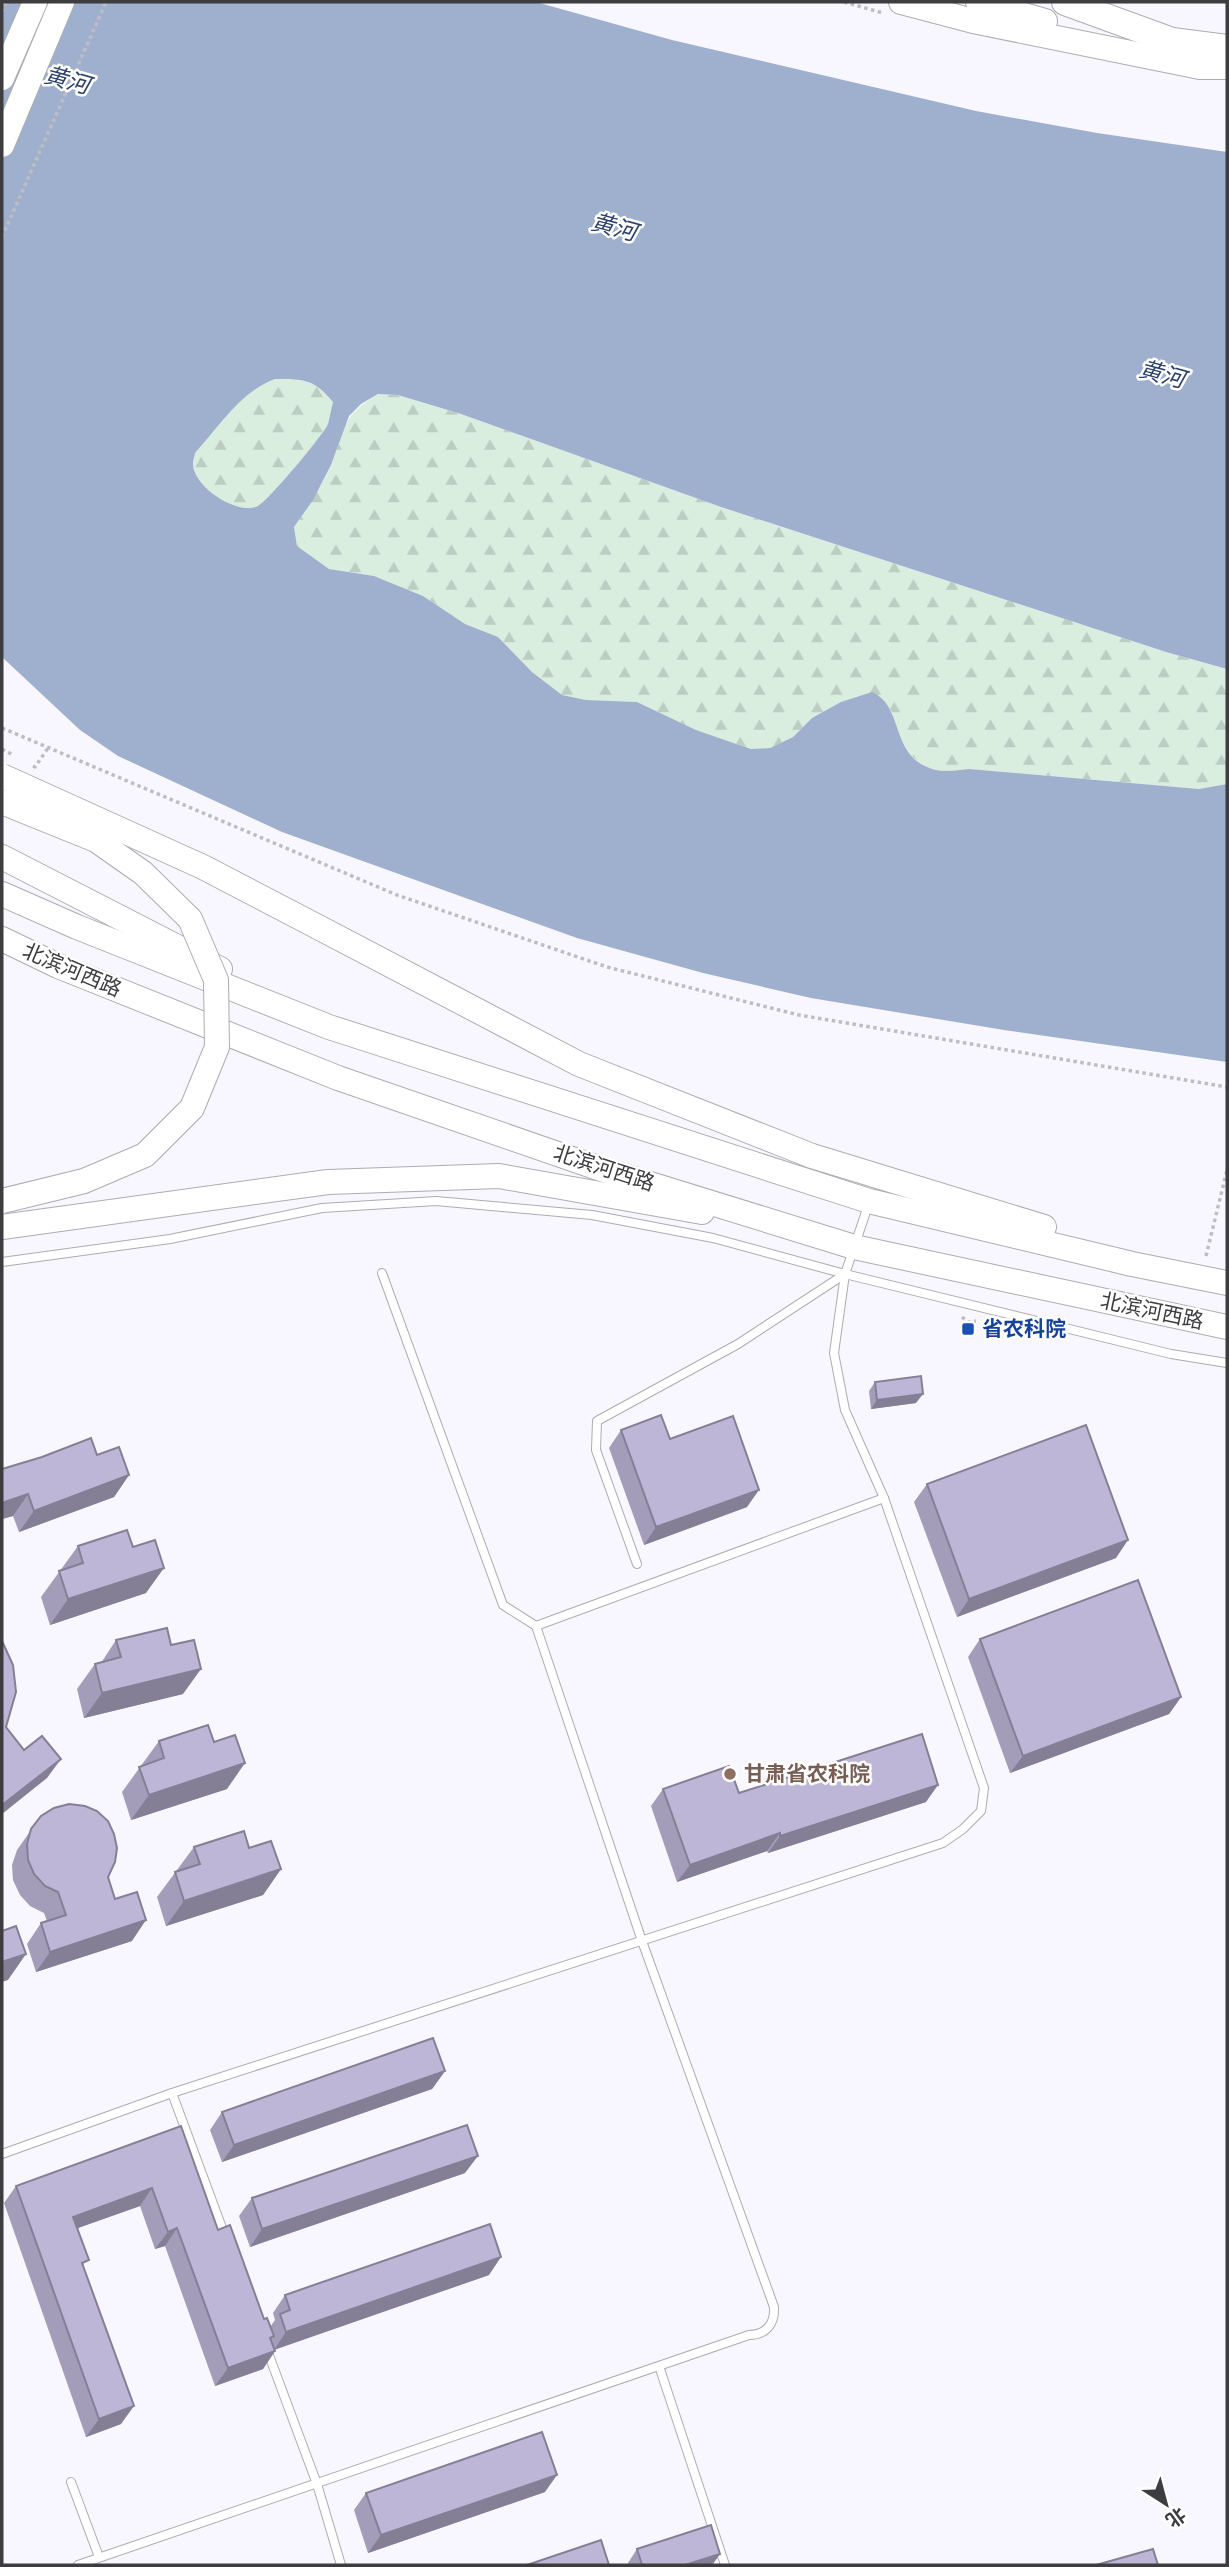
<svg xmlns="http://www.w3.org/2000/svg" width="1229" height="2567" font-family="'PT Sans','Noto Sans SC',sans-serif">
	<defs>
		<pattern id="forest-firs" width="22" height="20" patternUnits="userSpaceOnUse" patternTransform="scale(1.75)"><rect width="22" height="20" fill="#daeee0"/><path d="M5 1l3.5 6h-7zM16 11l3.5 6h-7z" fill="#bccdc1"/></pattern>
	</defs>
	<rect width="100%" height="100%" fill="#f8f6fe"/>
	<g fill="url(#forest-firs)">
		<path d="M 275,379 C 304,379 314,379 333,402 C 331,409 330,417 328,424 C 324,434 268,501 258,506 C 237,516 192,486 193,463 C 193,459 195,456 195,453 C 220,426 240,392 275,379 Z"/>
		<path d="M 379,394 L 398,395 L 461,414 L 721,507 L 1166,652 L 1227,669 L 1227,784 L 1199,789 L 969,769 C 959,770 945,772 936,770 C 906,762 899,735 891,710 L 812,718 L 793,737 L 770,748 L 751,749 L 696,730 L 637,702 L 586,700 L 562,695 L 532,672 L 498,637 L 465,624 L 423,596 L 374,576 L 329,569 L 297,546 L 294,527 C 308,507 321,487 331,465 C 346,429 341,415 379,394 Z"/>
	</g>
	<path fill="#9fb0ce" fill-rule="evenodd" d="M 2,2 L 536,2 L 672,40 L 976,111 L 1097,133 L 1227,152 L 1227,669 L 1166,652 L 721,507 L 461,414 L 398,395 L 378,394 L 361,404 L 349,416 L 331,465 L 313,500 L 294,527 L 297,546 L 329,569 L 374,576 L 423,596 L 465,624 L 498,637 L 532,672 L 562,695 L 586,700 L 637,702 L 696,730 L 751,749 L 770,748 L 793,737 L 812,718 L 841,702 L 872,692 C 906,707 888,758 936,770 C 946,772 959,770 969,769 L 1199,789 L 1227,784 L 1227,1062 L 1004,1030 L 811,998 L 703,973 L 577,938 L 282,832 L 118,756 L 80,730 L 2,657 ZM 275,379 C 304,379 314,379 333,402 C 331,409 330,417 328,424 C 324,434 268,501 258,506 C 237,516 192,486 193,463 C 193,459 195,456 195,453 C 220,426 240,392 275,379 Z"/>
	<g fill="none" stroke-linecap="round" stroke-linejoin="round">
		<defs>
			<g id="service">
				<polyline points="2,1262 170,1239 322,1208 436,1201 592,1215 713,1238 845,1274 1171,1354 1227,1363"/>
				<polyline points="382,1273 503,1605 536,1626"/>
				<polyline points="637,1564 596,1450 597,1421 738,1344 845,1274"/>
				<polyline points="172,2093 225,2236"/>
				<polyline points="2,2154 172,2093 943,1843 963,1829 981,1811 984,1788 884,1498 845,1410 834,1353 845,1274 869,1203"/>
				<polyline points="267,2350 317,2484 341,2565"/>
				<polyline points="659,2366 725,2565"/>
				<polyline points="71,2482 99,2557"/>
				<path d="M 78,2565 L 749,2335 C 766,2335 775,2324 774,2307 L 642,1941 L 536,1626 L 884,1498"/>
			</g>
			<g id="primary">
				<polyline points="901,2 973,21 1200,67 1227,67"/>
				<polyline points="978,2 1045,21"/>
				<polyline points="2,78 35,2"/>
				<polyline points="2,145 62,2"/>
				<polyline points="2,857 220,969"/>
				<polyline points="2,894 77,927 329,1027 869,1201 1132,1264 1227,1283"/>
				<polyline points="318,927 579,1064 812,1156 1044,1227"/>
				<polyline points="2,939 58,966 338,1078 598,1168 854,1247 1227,1327"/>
				<polyline points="2,1227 328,1182 499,1176 702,1212"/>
			</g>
			<polyline id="trunk" points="1065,2 1172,41 1227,48"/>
		</defs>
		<use href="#service" stroke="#adacb3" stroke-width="10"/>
		<use href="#primary" stroke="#adacb3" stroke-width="26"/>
		<use href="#trunk" stroke="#adacb3" stroke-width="28"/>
		<g stroke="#bfbdc3" stroke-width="3.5" stroke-dasharray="3.5 3.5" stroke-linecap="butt">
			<polyline points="844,2 883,13"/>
			<polyline points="2,12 6,2"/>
			<polyline points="2,237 106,2"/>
			<polyline points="2,728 397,895 607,967 799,1015 1227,1087"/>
			<polyline points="2,749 13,755"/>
			<polyline points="33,766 35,767 48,748"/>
			<polyline points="1206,1256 1227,1170"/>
			<polyline points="962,1317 968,1322 976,1321"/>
		</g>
		<use href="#service" stroke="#fff" stroke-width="8"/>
		<use href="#primary" stroke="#fff" stroke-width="24"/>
		<use href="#trunk" stroke="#fff" stroke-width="26"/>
		<defs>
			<g id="primary-bridge">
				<polyline points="2,776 203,867 318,927"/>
				<polyline points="2,802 96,840 143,873 190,919 216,980 217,1047 192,1108 145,1155 84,1181 2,1201"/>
			</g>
		</defs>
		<use href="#primary-bridge" stroke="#adacb3" stroke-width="26" stroke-linecap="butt"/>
		<use href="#primary-bridge" stroke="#fff" stroke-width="24"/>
	</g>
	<g fill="#a39db9">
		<polygon points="875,1382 916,1403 871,1409 869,1391"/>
		<polygon points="621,1430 670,1439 747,1507 644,1545 609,1448"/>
		<polygon points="97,1455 129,1475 114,1497 19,1532 13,1516 2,1519 2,1469"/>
		<polygon points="927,1484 1116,1558 957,1617 914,1502"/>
		<polygon points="78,1546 146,1593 50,1625 41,1597"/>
		<polygon points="980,1639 1181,1697 1169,1714 1010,1773 968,1657"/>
		<polygon points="116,1640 183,1694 84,1718 77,1689 95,1664 101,1663"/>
		<polygon points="159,1741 227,1789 131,1820 122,1792"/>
		<polygon points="663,1789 739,1793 926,1802 768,1853 767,1851 677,1882 651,1806"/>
		<polygon points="41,1816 108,1877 115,1899 132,1941 36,1972 27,1944 41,1923 47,1921 44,1913 30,1906 20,1895 13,1880 12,1865 17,1850"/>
		<polygon points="194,1847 249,1848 281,1869 263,1895 166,1926 157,1897"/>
		<polygon points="445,2071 432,2089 222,2162 210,2130 222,2112"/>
		<polygon points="181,2126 218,2230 264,2319 270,2327 275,2320 273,2313 285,2295 489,2275 275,2349 275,2351 263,2369 215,2386 165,2246 155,2249 140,2206 78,2228 84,2267 121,2424 86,2437 4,2203 16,2186"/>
		<polygon points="465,2173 250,2247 239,2216 252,2198"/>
		<polygon points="545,2492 368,2553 354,2510 366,2493"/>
		<polygon points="637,2549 720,2554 712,2565 629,2565 628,2563"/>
	</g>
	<g fill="#857f96">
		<polygon points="923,1394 916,1403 871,1409 877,1400"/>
		<polygon points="129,1475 114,1497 19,1532 34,1511"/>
		<polygon points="759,1490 747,1507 644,1545 656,1527"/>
		<polygon points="28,1494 13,1516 2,1519 2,1503"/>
		<polygon points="1128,1540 1116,1558 957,1617 969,1599"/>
		<polygon points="164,1568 146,1593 50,1625 68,1599"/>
		<polygon points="201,1669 183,1694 84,1718 102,1693"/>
		<polygon points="1181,1697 1169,1714 1010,1773 1023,1756"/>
		<polygon points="61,1759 47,1778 2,1814 2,1805"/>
		<polygon points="245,1763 227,1789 131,1820 149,1795"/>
		<polygon points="938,1785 926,1802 768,1853 780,1836"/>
		<polygon points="780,1833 767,1851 677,1882 690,1865"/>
		<polygon points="281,1869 263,1895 166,1926 184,1901"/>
		<polygon points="146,1920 132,1941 36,1972 50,1952"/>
		<polygon points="26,1954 8,1980 2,1982 2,1962"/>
		<polygon points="445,2071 432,2089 222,2162 234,2145"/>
		<polygon points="478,2156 465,2173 250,2247 262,2229"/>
		<polygon points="152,2188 140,2206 61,2234 73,2217"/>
		<polygon points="177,2228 165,2246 155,2249 168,2232"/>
		<polygon points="501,2257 489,2275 274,2350 286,2332"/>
		<polygon points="275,2351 263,2369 215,2386 228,2368"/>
		<polygon points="134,2406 121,2424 86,2437 99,2419"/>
		<polygon points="557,2475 545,2492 368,2553 381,2535"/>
		<polygon points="720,2554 712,2565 685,2565"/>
	</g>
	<g fill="#beb6d7" stroke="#857f96" stroke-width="2">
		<polygon points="921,1376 923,1394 877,1400 875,1382"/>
		<polygon points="661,1415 670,1439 733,1416 759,1490 656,1527 621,1430"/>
		<polygon points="1086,1425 1128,1540 969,1599 927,1484"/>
		<polygon points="91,1438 97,1455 119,1447 129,1475 34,1511 28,1494 2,1503 2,1469 42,1457"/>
		<polygon points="127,1530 133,1547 155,1540 164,1568 68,1599 59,1571 83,1563 78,1546"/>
		<polygon points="1138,1580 1181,1697 1023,1756 980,1639"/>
		<polygon points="167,1628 171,1645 194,1640 201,1669 102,1693 95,1664 121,1657 116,1640"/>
		<polygon points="2,1641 13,1665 16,1692 6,1727 24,1750 42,1736 61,1759 2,1805"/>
		<polygon points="208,1725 214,1742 235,1735 245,1763 149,1795 139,1767 164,1758 159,1741"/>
		<polygon points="922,1734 938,1785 780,1836 780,1833 690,1865 663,1789 729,1766 739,1793"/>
		<polygon points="69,1804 85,1806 97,1811 108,1821 114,1834 117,1848 115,1862 108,1877 115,1899 137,1892 146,1920 50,1952 41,1923 66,1915 58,1892 45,1886 34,1874 28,1860 27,1844 31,1829 41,1816 54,1808"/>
		<polygon points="244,1831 249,1848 271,1841 281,1869 184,1901 175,1872 200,1864 194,1847"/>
		<polygon points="16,1926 26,1954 2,1962 2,1931"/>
		<polygon points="433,2038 445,2071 234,2145 222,2112"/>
		<polygon points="467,2125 478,2156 262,2229 252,2198"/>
		<polygon points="181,2126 218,2230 230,2225 264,2319 267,2318 274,2336 270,2338 275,2351 228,2368 177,2228 168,2232 152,2188 73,2217 89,2260 82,2263 134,2406 99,2419 16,2186"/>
		<polygon points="490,2224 501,2257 286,2332 280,2314 290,2310 285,2295"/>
		<polygon points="542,2432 557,2475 381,2535 366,2493"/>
		<polygon points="711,2525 720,2554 685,2565 642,2565 637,2549"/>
		<polygon points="601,2540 609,2565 527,2565"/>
		<polygon points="1153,2549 1158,2565 1096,2565"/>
	</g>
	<rect fill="#1a4fb4" stroke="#fff" stroke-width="2.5" x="961" y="1322" width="14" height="14" rx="3.5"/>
	<circle fill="#8d6e63" stroke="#fff" stroke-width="2.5" cx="730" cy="1774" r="7"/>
	<g text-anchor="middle" stroke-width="5" stroke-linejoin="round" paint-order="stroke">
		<g font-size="21" fill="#3d3c3f" stroke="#fff">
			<text transform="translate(72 970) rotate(23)" y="7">北滨河西路</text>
			<text transform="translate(604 1168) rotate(18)" y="7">北滨河西路</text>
			<text transform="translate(1152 1311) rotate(12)" y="7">北滨河西路</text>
		</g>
		<g font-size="21" font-weight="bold" fill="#164399" stroke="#fff" text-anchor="start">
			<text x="982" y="1336">省农科院</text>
		</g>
		<g font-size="21" font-weight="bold" fill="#785e54" stroke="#fff" text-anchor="start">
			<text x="744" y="1781">甘肃省农科院</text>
		</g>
		<g font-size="23" font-style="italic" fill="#2c416b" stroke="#fff">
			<text transform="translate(67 80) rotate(15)" y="8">黄河</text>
			<text transform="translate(614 227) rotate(15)" y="8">黄河</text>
			<text transform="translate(1162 374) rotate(15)" y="8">黄河</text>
		</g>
	</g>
	<rect width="1229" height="2567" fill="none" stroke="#3d3c3f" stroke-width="7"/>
	<g transform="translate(1166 2504) rotate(144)" stroke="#ffffff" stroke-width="5" paint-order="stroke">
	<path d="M0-5L12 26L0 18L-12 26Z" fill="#3d3c3f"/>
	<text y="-10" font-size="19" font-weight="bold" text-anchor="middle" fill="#3d3c3f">北</text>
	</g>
</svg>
